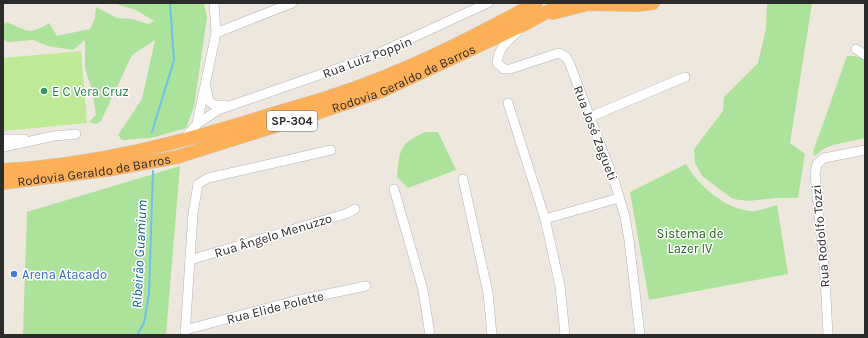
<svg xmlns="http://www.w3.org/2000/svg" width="868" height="338" font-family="Karla,sans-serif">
	<rect width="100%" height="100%" fill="#ede7dd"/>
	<g fill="#abe39a">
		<path d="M 113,3 L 204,4 L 207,17 L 194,107 L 186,128 L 151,138 L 122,140 L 118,135 L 142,99 L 155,40 L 132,55 L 101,121 L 96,124 L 89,122 L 96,115 L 92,91 L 85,68 L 85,40 L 73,50 L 48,46 L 33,40 L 8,42 L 3,40 L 3,25 L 6,22 C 26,30 29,36 49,23 L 57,36 L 90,29 L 95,18 L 96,7 L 117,18 L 132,19 L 148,24 L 154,21 L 136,10 Z"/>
		<polygon points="767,3 812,3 790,143 805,154 798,198 775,198 748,201 733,199 702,176 695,163 694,149 723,111 724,97 758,63 766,29"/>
		<path d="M 847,56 L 854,56 L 865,59 L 865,138 C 851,142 825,143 816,156 L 813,154 L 814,149 Z"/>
		<path d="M 425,132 L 438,132 L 456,170 L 408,188 L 397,177 C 400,149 399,144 425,132 Z"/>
		<path d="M 686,164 C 698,185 725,209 750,211 C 758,212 769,207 777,205 L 788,274 L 649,300 L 630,192 Z"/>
		<polygon points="180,166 166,335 23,335 27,212"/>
	</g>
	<polygon fill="#beea95" points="81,51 87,123 3,131 3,58"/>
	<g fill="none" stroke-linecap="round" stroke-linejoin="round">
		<g stroke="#70c0ee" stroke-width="2">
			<polyline points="152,132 174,60 170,3"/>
			<polyline points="137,335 144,323 149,293 153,171"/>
		</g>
		<defs>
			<g id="minor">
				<path d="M 520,29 C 510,39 498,47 497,63 L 504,69 L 510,69 L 559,53 L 566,57 L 569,62 L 615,183 L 625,217 L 629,240 L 640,335"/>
				<polyline points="216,33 292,3"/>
				<polyline points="856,49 865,55"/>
				<polyline points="206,88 209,101 214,105 225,105"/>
				<polyline points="508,103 545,219 560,286 565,335"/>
				<polyline points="590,117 685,77"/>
				<polyline points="197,124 216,33 214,3"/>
				<polyline points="3,139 24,139"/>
				<polyline points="184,139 197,124 218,110 368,58 488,3"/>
				<polyline points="3,147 54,136 76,134"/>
				<polyline points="463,179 488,293 492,335"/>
				<polyline points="394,189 423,290 430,335"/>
				<polyline points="545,219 619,198"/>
				<polyline points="190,260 348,213 355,209"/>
				<polyline points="185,330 294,301 366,286"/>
				<polyline points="185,335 193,213 198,184 208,178 331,150"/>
				<polyline points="828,335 825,277 815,174 817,164 824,158 865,150"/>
			</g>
			<g id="highway">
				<polyline points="553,13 588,4 638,5 653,3"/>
				<path d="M 3,170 C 93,165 180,143 266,116 C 287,109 308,104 329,97 C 401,74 470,39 536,3"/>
				<path id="s1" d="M 3,183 L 107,170 L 177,157 L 317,113 L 382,91 L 527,23 L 563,3"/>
			</g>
		</defs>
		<use href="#minor" stroke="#b1b2be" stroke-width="10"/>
		<use href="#highway" stroke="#c8c8c8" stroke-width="14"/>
		<use href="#minor" stroke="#fff" stroke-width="9"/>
		<use href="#highway" stroke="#feb057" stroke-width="13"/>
	</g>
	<circle fill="#2e9e5b" stroke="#fff" stroke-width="1.5" cx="44" cy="91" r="4"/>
	<circle fill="#3f7fe0" stroke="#fff" stroke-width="1.5" cx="14" cy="274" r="4"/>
	<g text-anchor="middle" stroke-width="3" stroke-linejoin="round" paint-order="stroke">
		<rect fill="#fff" stroke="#6b6b6b" stroke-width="1" x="267" y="111" width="50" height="20" rx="3"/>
		<g font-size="12" font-weight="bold" fill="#2b2b2b">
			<text x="292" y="125">SP-304</text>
		</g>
		<g font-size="13" fill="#2b2b2b" stroke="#fff">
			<text transform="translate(367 57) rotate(-21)" y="5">Rua Luiz Poppin</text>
			<text dy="5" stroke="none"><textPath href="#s1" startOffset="416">Rodovia Geraldo de Barros</textPath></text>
			<text transform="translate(596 133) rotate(69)" y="5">Rua José Zagueti</text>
			<text dy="5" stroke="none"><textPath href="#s1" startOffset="92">Rodovia Geraldo de Barros</textPath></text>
			<text transform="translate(273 235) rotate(-17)" y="5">Rua Ângelo Menuzzo</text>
			<text transform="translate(820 236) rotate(-95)" y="5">Rua Rodolfo Tozzi</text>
			<text transform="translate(275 307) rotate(-14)" y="5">Rua Elide Polette</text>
		</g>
		<g font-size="13" fill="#27864d" stroke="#fff" text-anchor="start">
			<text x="52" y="96">E C Vera Cruz</text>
		</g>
		<g font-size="13" fill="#23681a" stroke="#fff">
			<text x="690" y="238">Sistema de<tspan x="690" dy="15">Lazer IV</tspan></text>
		</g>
		<g font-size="13" fill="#366cbe" stroke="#fff" text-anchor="start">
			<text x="22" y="279">Arena Atacado</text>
		</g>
		<g font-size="14" font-style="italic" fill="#0e5d9c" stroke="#fff">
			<text transform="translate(139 254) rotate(-87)" y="5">Ribeirão Guamium</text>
		</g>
	</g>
	<rect width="868" height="338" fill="none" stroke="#2b2b2b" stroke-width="8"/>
</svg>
